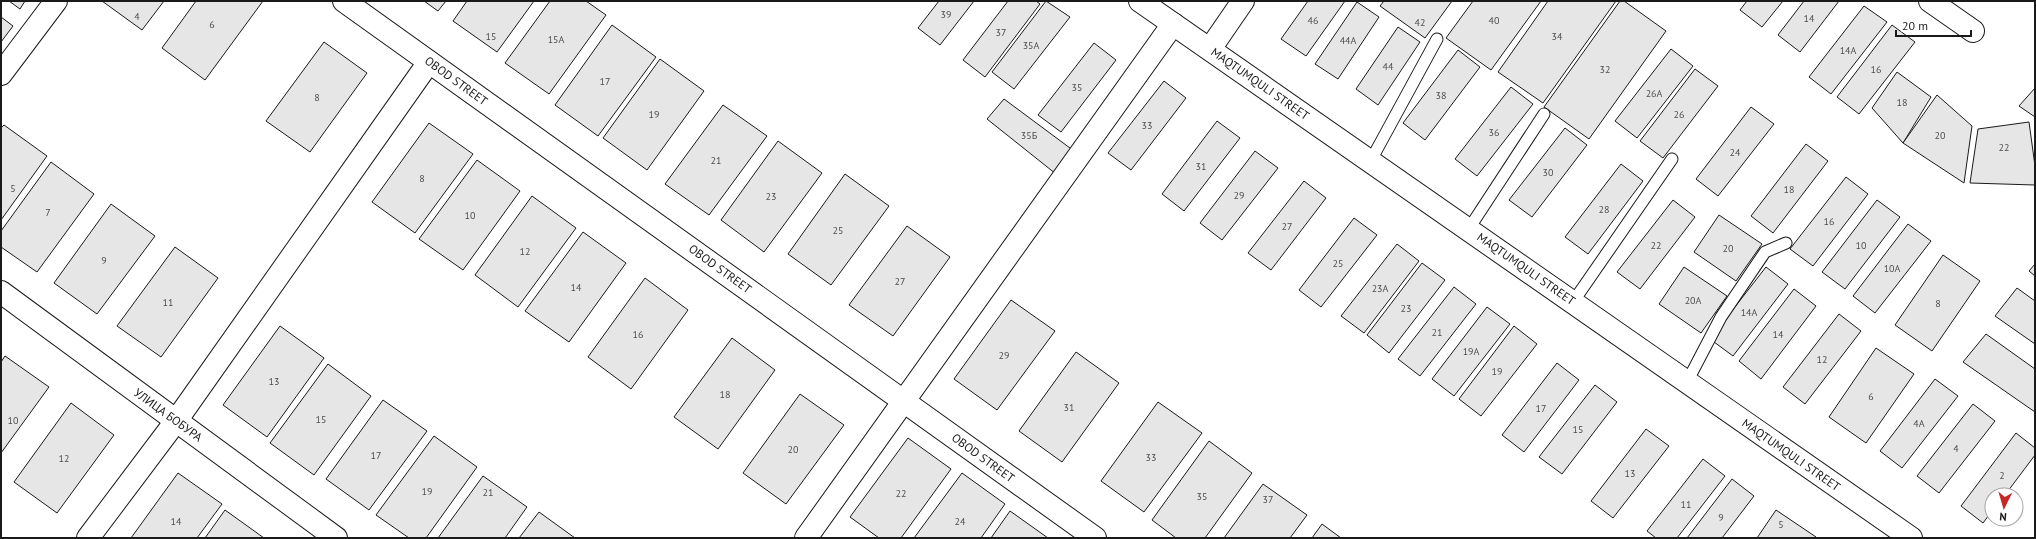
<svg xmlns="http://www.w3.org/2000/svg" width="2036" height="539" font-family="'PT Sans',sans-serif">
	<rect width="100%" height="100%" fill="#fff"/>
	<g fill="#e6e6e6" stroke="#1a1a1a">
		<polygon points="9,1 25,1 20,9"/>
		<polygon points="102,1 164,1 142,30"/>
		<polygon points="196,1 263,1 205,80 162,48"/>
		<polygon points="424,1 446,1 438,11"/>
		<polygon points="467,1 534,1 497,52 453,21"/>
		<polygon points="550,1 586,1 606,15 549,94 505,63"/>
		<polygon points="939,1 974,1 940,45 918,28"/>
		<polygon points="1008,1 1036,1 1040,4 985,77 963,60"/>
		<polygon points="1046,1 1070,17 1014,89 992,72"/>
		<polygon points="1308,1 1345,1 1306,56 1281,39"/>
		<polygon points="1384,1 1452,1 1425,38 1380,6"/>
		<polygon points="1473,1 1541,1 1491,70 1446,38"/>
		<polygon points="1548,1 1616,1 1543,103 1498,72"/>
		<polygon points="1620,1 1624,1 1666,31 1589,139 1544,107"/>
		<polygon points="1747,1 1783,1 1762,27 1740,10"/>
		<polygon points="1804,1 1839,1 1800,52 1778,35"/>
		<polygon points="1357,2 1379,17 1338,79 1315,64"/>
		<polygon points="1864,6 1887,22 1831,94 1809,77"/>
		<polygon points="1,17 13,26 1,42"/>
		<polygon points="612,25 656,57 598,136 555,105"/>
		<polygon points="1892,25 1915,42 1859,114 1837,97"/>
		<polygon points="1398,27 1420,42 1378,105 1356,89"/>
		<polygon points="324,42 367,73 310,152 266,121"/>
		<polygon points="1094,43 1116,60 1061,132 1038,115"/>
		<polygon points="1671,49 1693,66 1637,138 1615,121"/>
		<polygon points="1458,50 1480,67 1425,140 1403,123"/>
		<polygon points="660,59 704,91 647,170 603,138"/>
		<polygon points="1695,69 1718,86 1663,158 1640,141"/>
		<polygon points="1897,72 1931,97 1903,143 1872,108"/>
		<polygon points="1164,81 1186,98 1131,170 1108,153"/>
		<polygon points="1511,87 1533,104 1477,176 1455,159"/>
		<polygon points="2035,88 2035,117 2019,106"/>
		<polygon points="1937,95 1972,126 1964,183 1903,143"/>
		<polygon points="1004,99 1074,151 1056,174 987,119"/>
		<polygon points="723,105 767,136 709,215 665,184"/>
		<polygon points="1751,107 1774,124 1718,196 1696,179"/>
		<polygon points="1217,121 1240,138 1184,211 1162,194"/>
		<polygon points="2029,122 2035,166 2035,185 1970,183 1978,129"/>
		<polygon points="429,123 473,154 415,233 372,202"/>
		<polygon points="4,125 47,156 1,220 1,128"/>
		<polygon points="1565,128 1587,145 1532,217 1509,200"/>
		<polygon points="778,141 822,173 764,252 721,220"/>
		<polygon points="1806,144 1828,161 1773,233 1751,216"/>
		<polygon points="1255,151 1278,168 1222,240 1200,223"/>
		<polygon points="477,160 520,191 463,270 419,239"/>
		<polygon points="51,162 94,194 37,272 1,247 1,231"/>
		<polygon points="1621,164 1643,181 1588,254 1565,237"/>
		<polygon points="845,174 889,206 831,285 788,254"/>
		<polygon points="1846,177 1868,194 1813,266 1790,249"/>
		<polygon points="1304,181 1326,198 1271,270 1248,253"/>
		<polygon points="532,196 576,228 518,307 475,275"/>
		<polygon points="1673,200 1695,217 1640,289 1617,272"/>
		<polygon points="1877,200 1900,217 1845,289 1822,272"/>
		<polygon points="111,204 155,236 97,314 54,283"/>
		<polygon points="1719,215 1762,244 1736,281 1694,252"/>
		<polygon points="1354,218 1377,235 1321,307 1299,290"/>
		<polygon points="1908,224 1931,241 1875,313 1853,296"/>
		<polygon points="907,226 950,257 893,336 849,305"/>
		<polygon points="583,232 626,263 569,342 525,311"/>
		<polygon points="1397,244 1419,261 1364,333 1341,316"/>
		<polygon points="175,247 218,278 161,357 117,326"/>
		<polygon points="1943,255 1980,281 1932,351 1895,325"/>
		<polygon points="1422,263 1445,280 1389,353 1367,335"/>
		<polygon points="2035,264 2035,276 2029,271"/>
		<polygon points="1684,267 1727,296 1701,333 1659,304"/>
		<polygon points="1766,267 1788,284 1733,356 1710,339"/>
		<polygon points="645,278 688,310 631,389 588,357"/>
		<polygon points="1454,287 1476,304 1420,376 1398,359"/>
		<polygon points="2017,288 2035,301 2035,344 1995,316"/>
		<polygon points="1794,289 1816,306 1761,379 1739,361"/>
		<polygon points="1011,300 1055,331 997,410 954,379"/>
		<polygon points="1487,307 1510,324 1454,396 1432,379"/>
		<polygon points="1839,314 1861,331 1805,404 1783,387"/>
		<polygon points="280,326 324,358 267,437 223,405"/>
		<polygon points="1514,326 1537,344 1481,416 1459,399"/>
		<polygon points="1986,334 2035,369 2035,412 1963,362"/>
		<polygon points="732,338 775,370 718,449 674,417"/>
		<polygon points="1876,348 1914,374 1866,443 1829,417"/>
		<polygon points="1076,352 1119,383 1062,462 1019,431"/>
		<polygon points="5,356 49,387 1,453 1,362"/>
		<polygon points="1557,363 1579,380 1524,452 1502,435"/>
		<polygon points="328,364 371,396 314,475 270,443"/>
		<polygon points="1935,379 1958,396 1902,468 1880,451"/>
		<polygon points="1595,385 1617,402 1562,474 1539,457"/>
		<polygon points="800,394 844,425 786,504 743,473"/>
		<polygon points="383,400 427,431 369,510 326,479"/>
		<polygon points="1158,402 1202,433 1144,512 1101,481"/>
		<polygon points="71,403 114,435 57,513 14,482"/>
		<polygon points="1973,404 1995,421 1939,493 1917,476"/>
		<polygon points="1646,429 1669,446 1613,518 1591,501"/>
		<polygon points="2016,433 2035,448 2035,455 2005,495 1992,495 1992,511 1983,523 1961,506"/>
		<polygon points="434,436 477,467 426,538 409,538 376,515"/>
		<polygon points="908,438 951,469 901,538 879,538 850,517"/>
		<polygon points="1209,441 1252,473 1205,538 1176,538 1152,520"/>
		<polygon points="1703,459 1725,476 1677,538 1656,538 1647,531"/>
		<polygon points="178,473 222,504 197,538 131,538"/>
		<polygon points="962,473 1005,504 981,538 914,538"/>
		<polygon points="483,476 527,507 505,538 438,538"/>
		<polygon points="1732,479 1754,496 1722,538 1687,538"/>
		<polygon points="1263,484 1307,515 1290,538 1224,538"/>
		<polygon points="225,510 264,538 205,538"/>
		<polygon points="1776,510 1816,537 1815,538 1757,538"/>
		<polygon points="1010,511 1048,538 991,538"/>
		<polygon points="539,512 575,538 519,538"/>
		<polygon points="1322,524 1341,538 1312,538"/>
	</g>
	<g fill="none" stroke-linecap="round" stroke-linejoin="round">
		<defs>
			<g id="lane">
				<polyline points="1370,162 1437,39"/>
				<polyline points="1468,230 1544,114"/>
				<polyline points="1573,302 1672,159"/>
				<polyline points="1687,382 1721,317 1765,252 1786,243"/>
			</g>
			<g id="street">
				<polyline points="344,1 1095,538"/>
				<polyline points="1140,1 1911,538"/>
				<polyline points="1930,1 1973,31"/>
				<polyline points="1210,49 1243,1"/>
				<polyline points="1,74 56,1"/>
				<polyline points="1,292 336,538"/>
				<polyline points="88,538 176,421 429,62"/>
				<polyline points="806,538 1173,24"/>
			</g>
		</defs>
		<use href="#lane" stroke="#1a1a1a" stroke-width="13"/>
		<use href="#street" stroke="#1a1a1a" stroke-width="24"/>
		<use href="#lane" stroke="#fff" stroke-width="11"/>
		<use href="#street" stroke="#fff" stroke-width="22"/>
	</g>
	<g text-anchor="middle" stroke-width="3" stroke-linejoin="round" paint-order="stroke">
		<g font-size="10" fill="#4d4d4d">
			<text x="946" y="18">39</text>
			<text x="137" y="20">4</text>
			<text x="1809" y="22">14</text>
			<text x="1313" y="24">46</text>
			<text x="1494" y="24">40</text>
			<text x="1420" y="26">42</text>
			<text x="212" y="28">6</text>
			<text x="1001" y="36">37</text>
			<text x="491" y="40">15</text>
			<text x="1557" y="40">34</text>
			<text x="556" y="43">15А</text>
			<text x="1348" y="44">44А</text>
			<text x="1031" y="49">35А</text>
			<text x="1848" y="54">14A</text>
			<text x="1388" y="70">44</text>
			<text x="1605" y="73">32</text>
			<text x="1876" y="73">16</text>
			<text x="605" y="85">17</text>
			<text x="1077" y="91">35</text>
			<text x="1654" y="97">26A</text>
			<text x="1441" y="99">38</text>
			<text x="317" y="101">8</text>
			<text x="1902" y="106">18</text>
			<text x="654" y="118">19</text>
			<text x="1679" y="118">26</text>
			<text x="1147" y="129">33</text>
			<text x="1494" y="136">36</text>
			<text x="1029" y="139">35Б</text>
			<text x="1940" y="139">20</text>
			<text x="2004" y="151">22</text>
			<text x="1735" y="156">24</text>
			<text x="716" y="164">21</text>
			<text x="1201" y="170">31</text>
			<text x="1548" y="176">30</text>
			<text x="422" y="182">8</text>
			<text x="13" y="192">5</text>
			<text x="1789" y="193">18</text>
			<text x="1239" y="199">29</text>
			<text x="771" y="200">23</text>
			<text x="1604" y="213">28</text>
			<text x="48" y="216">7</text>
			<text x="470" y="219">10</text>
			<text x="1829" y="225">16</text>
			<text x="1287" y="230">27</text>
			<text x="838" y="234">25</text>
			<text x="1656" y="249">22</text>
			<text x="1861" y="249">10</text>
			<text x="1728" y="252">20</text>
			<text x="525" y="255">12</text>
			<text x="104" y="264">9</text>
			<text x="1338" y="267">25</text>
			<text x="1892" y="272">10А</text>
			<text x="900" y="285">27</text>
			<text x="576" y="291">14</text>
			<text x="1380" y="292">23А</text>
			<text x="1693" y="304">20А</text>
			<text x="168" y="306">11</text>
			<text x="1938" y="307">8</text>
			<text x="1406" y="312">23</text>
			<text x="1749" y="316">14А</text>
			<text x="1437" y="336">21</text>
			<text x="638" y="338">16</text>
			<text x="1778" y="338">14</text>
			<text x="1471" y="355">19А</text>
			<text x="1004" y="359">29</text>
			<text x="1822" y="363">12</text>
			<text x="1497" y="375">19</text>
			<text x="274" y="385">13</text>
			<text x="725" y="398">18</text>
			<text x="1871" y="400">6</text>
			<text x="1069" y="411">31</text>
			<text x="1541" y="412">17</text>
			<text x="321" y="423">15</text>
			<text x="13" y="424">10</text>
			<text x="1919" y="427">4А</text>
			<text x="1578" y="433">15</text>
			<text x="1956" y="452">4</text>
			<text x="793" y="453">20</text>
			<text x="376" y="459">17</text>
			<text x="1151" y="461">33</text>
			<text x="64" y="462">12</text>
			<text x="1630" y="477">13</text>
			<text x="2002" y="479">2</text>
			<text x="427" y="495">19</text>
			<text x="488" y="496">21</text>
			<text x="901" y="497">22</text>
			<text x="1202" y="500">35</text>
			<text x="1268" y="503">37</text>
			<text x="1686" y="508">11</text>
			<text x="1721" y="521">9</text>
			<text x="176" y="525">14</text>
			<text x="960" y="525">24</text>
			<text x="1781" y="528">5</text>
		</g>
		<g font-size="12" fill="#1a1a1a" stroke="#fff">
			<text transform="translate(456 81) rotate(36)" y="4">OBOD STREET</text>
			<text transform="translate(1260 84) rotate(35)" y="4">MAQTUMQULI STREET</text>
			<text transform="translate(720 269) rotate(36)" y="4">OBOD STREET</text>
			<text transform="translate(1526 269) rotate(35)" y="4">MAQTUMQULI STREET</text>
			<text transform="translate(168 415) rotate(36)" y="4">УЛИЦА БОБУРА</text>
			<text transform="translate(1791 455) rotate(35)" y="4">MAQTUMQULI STREET</text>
			<text transform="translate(983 458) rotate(36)" y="4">OBOD STREET</text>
		</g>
	</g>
	<rect width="2036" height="539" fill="none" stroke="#1a1a1a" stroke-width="4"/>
	<g transform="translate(2004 507) rotate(185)"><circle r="19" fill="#ffffff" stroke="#a3a3a3"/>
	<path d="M0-3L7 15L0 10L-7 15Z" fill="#c62828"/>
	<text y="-6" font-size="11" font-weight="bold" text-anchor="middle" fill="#1a1a1a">N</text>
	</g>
	<path d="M1896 30v6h75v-6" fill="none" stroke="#1a1a1a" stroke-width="2"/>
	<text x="1902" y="30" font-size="12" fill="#1a1a1a" stroke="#ffffff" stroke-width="3" paint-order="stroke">20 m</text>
</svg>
